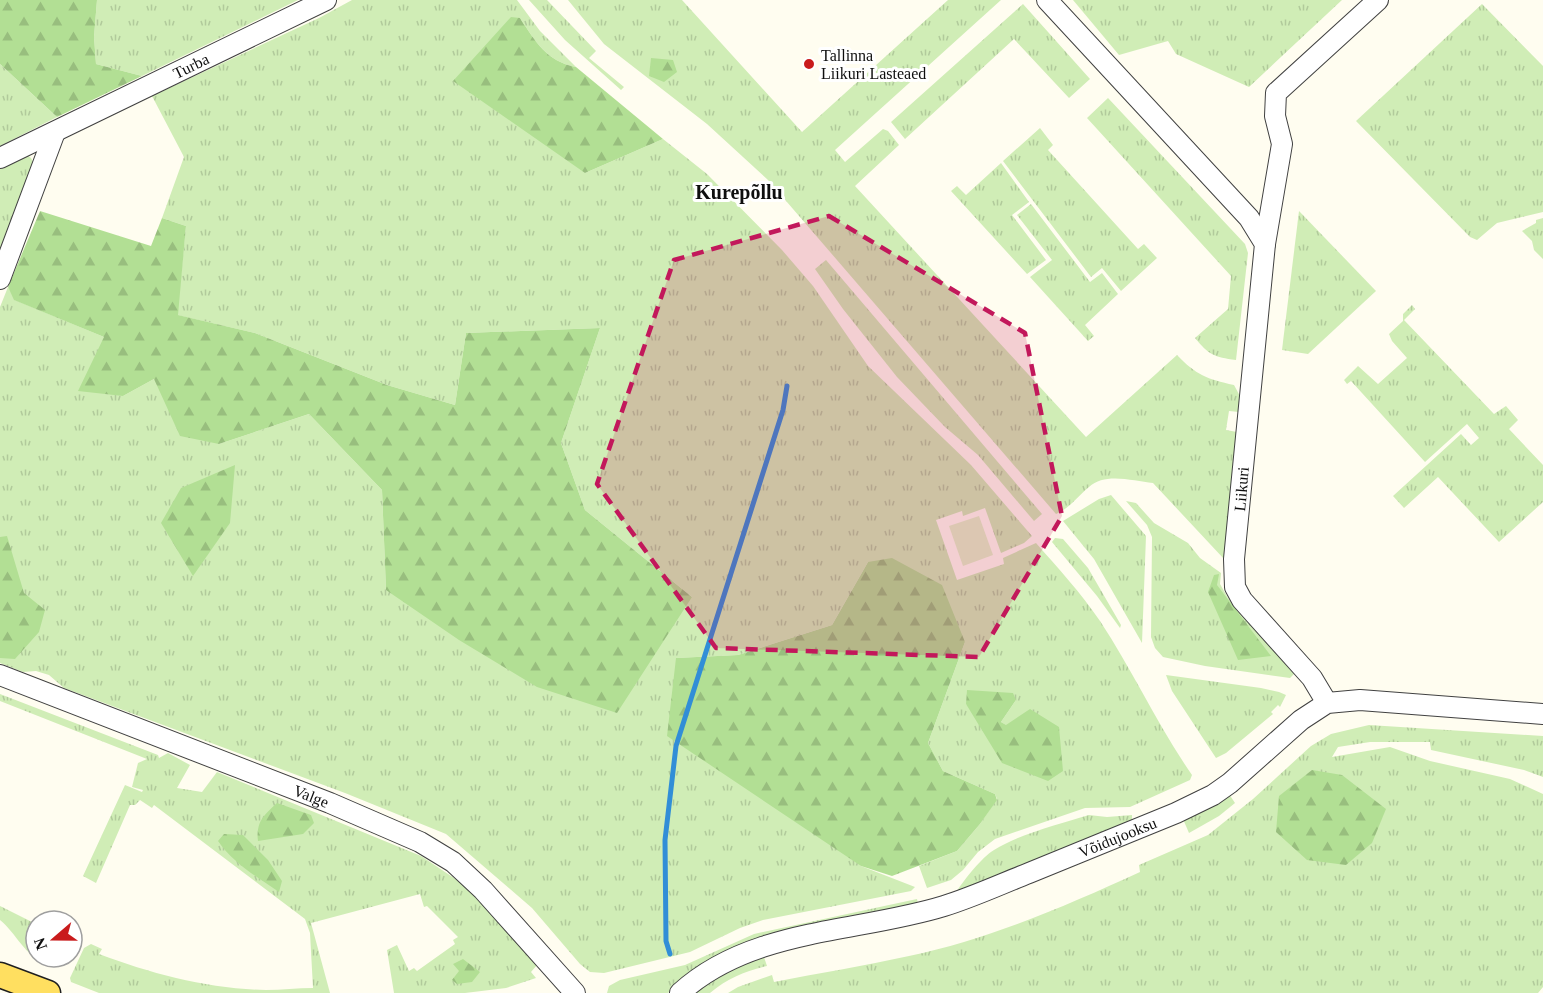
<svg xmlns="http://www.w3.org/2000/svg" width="1543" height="993" font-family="Georgia,serif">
	<defs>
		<pattern id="grass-tufts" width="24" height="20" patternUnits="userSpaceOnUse" patternTransform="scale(1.5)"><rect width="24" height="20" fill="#d0edb6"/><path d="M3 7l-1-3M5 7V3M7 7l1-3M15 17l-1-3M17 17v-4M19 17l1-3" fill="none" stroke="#b1ca9b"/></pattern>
		<pattern id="forest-firs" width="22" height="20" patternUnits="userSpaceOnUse" patternTransform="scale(1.5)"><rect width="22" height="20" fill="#b2df94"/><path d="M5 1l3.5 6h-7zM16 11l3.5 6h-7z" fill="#98be7e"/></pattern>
	</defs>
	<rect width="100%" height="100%" fill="#fffdf0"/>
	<g fill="url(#grass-tufts)" fill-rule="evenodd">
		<polygon points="97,0 298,0 142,76 96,64 94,37"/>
		<path d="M 352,0 L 517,0 L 540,31 L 576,67 C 546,61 536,42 520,18 L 585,173 L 663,139 L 707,174 L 782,250 L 813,286 L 868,366 L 971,465 L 1032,536 L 1024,543 L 1001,553 L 985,508 L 963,516 L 962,511 L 936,520 L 957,580 L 1004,564 L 1003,558 L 1036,543 C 1058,568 1081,593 1100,621 C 1133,671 1158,726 1192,775 L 1190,780 L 1130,807 L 1085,808 L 995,839 L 978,852 L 963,870 L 951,880 L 927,888 L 919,866 L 957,851 L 980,824 L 997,799 L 995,794 L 943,771 L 928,743 L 965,642 L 868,562 L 832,625 L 738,655 L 676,658 L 861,866 L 915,887 L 911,891 L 763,920 L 740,928 L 690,952 L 604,973 L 590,972 L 580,964 L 532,908 L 446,834 L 345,793 L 64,688 L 49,675 L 36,671 L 23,672 L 0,663 L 0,307 L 8,287 L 15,300 L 104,337 L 123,396 L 154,379 L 219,444 L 309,414 L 382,490 L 386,590 L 692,597 L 585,510 L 561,443 L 600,328 L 466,333 L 455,405 L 387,385 L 255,333 L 177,315 L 186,226 L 162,218 L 184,157 L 152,96 L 319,18 ZM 1016,700 L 1001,722 L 1007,726 L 966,704 Z"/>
		<polygon points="529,0 547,0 596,51 589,58 624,87 621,90 565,40"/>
		<path d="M 568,0 L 682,0 L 802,132 L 948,0 L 1001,0 L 835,150 L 845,162 L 883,129 L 888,131 L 899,145 L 855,186 L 1086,437 L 1177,355 C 1196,375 1207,379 1234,385 L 1241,398 L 1239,412 L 1229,411 L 1226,430 L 1237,432 L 1224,559 L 1153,483 C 1133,481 1105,472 1089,487 C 1078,496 1070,508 1056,514 L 768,180 L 707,124 L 604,44 Z"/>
		<polygon points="1073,0 1342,0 1249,87 1176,54 1168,41 1119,55"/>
		<polygon points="1023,4 1090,79 1069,98 1014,39 905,139 891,122"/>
		<polygon points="1482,4 1543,66 1543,212 1497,223 1477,240 1470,237 1356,121"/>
		<polygon points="0,64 57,117 0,146"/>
		<path d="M 1108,98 L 1245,244 L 1248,253 L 1236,360 C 1214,357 1209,355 1195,338 L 1228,309 L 1231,276 L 1087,118 Z"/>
		<polygon points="1040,128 1053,145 1048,150 1138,249 1144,244 1157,258 1121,291 1102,268 1091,277 1003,161"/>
		<polygon points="26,154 31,158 36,168 0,263 0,166"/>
		<polygon points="1001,163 1029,202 1012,215 1046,260 1027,274 951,191 957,186 966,195"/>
		<polygon points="1031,204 1090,282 1102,273 1118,294 1085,325 1094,336 1088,341 1030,277 1052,260 1017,215"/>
		<polygon points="1299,211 1376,291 1308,354 1282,350"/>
		<polygon points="1543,218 1543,259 1534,250 1532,241 1522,231 1536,223 1536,220"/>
		<polygon points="826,260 1042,514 1034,521 978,455 945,427 897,377 843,309 815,269"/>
		<polygon points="1412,305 1415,309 1404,320 1494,414 1506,406 1518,420 1509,429 1543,465 1543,502 1499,542 1438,477 1404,508 1393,496 1461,434 1471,445 1479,438 1467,424 1425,462 1351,381 1347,384 1344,380 1358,366 1378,384 1407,358 1392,341 1389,334 1403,321 1403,314"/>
		<polygon points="1111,495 1146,536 1142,643 1094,559 1063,521 1099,499"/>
		<polygon points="1126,501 1136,503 1154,523 1188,543 1200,558 1221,573 1220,584 1228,598 1294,674 1290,678 1205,666 1163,657 1155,648 1151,637 1152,537 1147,525"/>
		<polygon points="1055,538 1063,539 1088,568 1121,625 1120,628 1097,596 1052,542"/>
		<polygon points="1166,675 1261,688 1279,692 1286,695 1280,707 1278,705 1271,712 1273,714 1226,753 1216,758 1172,691"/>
		<path d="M 0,694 L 158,755 L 159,758 L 168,753 L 190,765 L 177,788 L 202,792 L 217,772 L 421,856 L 457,880 L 472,893 L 537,965 L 531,972 L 536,978 L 506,988 L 465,993 L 394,993 L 387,950 L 397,945 L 409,971 L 414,968 L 417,971 L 455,944 L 453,940 L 458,937 L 427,906 L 424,907 L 420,894 L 311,923 L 330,993 L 99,993 L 71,982 L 70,978 L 84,948 L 91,944 L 102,949 L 99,954 C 152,974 209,989 266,990 C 282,990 297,988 313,988 L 310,933 L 305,919 L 154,805 L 152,808 L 140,800 L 135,805 L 130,805 L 96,883 L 83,876 L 125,785 L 142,792 L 143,790 L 132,787 L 138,763 L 147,759 L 0,701 Z"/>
		<path d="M 1369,725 L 1543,736 L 1543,777 L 1524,770 L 1431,750 L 1430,742 L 1370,742 L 1338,747 L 1332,757 L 1390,747 L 1430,761 L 1510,779 L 1543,794 L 1543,987 L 1538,993 L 728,993 L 738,987 L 772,975 L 774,982 C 819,973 864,966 909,956 C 989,939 1066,906 1140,872 L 1139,865 L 1208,835 L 1253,799 L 1311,746 L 1331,734 Z"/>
		<polygon points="1229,794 1235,803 1219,816 1189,833 1183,819"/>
		<path d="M 1089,815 L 1107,817 L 1132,815 L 1132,822 L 972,887 L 957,891 C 964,880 982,857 994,850 C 1020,834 1059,824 1089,815 Z"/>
		<path d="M 917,899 L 918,904 C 883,912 848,920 814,928 C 754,943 714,948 668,993 L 607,993 L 609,986 L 620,980 L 685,965 L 754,934 Z"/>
		<path d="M 0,906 L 36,924 L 36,957 L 48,957 L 45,963 C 25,956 16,933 0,920 Z"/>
		<path d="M 763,954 L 767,966 C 745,971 728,978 710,993 L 693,993 L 702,985 Z"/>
	</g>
	<g fill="url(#forest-firs)">
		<polygon points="0,0 97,0 94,37 96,64 142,76 57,117 0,64"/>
		<path d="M 511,17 L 520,18 C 536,42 546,61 576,67 L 663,139 L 585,173 L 453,81 Z"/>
		<polygon points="651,58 673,60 677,72 664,82 649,76"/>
		<polygon points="40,211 151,246 162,218 186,226 178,315 255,333 387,385 455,405 466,333 600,328 561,443 585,510 692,597 617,713 537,687 459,640 386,590 382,490 309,414 219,444 180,436 154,379 123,396 78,391 104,337 14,300 8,287"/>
		<polygon points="235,465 230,523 193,576 161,523 181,488"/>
		<polygon points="7,536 24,593 45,610 39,632 15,659 0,658 0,537"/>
		<polygon points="892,558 942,585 965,642 928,743 943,771 995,794 997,800 980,824 957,851 892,876 861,866 667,736 676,658 738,655 832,625 868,562"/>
		<polygon points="1219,574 1217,585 1271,656 1238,660 1208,592 1214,575"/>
		<polygon points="967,690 1013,693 1016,700 1001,722 1006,725 1030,709 1059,727 1063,771 1048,781 1002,763 966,704"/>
		<polygon points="1312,770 1342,775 1386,809 1372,843 1346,865 1307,860 1276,832 1279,796"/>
		<path d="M 277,803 L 311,815 L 314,823 L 303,834 L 258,841 C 256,822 263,816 277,803 Z"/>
		<path d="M 224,834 L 243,835 L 268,860 L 282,881 L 279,892 C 257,877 233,863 218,841 Z"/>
		<polygon points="463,959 480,972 472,982 457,984 452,980 459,971 453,964"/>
	</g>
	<polygon fill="#e3f3c8" points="979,516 993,555 963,566 949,526"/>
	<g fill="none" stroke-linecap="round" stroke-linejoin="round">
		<polyline stroke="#318ed7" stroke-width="5" points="670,954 666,941 665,840 676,746 783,410 787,386"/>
		<defs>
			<g id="minor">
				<polyline points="1047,0 1249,218 1265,244 1234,559 1235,587 1242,600 1312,678 1327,703"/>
				<path id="s1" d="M 0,158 L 326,0"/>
				<polyline points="1265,244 1282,144 1275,116 1276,93 1378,0"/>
				<polyline points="0,279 55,132"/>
				<path id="s2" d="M 0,675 L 330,803 L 420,842 L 453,862 L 483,890 L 575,993"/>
				<path id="s3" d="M 680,993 C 751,928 857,933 944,906 C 973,897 1001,884 1029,873 C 1078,853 1127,833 1176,813 L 1213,795 L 1230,783 L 1301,720 L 1327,703 L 1360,700 L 1543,714"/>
			</g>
			<polyline id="major" points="0,975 48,993"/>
		</defs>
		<use href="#minor" stroke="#414141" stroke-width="22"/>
		<use href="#major" stroke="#1f1f1f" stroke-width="27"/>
		<use href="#minor" stroke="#fff" stroke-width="20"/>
		<use href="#major" stroke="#ffdf60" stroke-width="24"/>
	</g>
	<path fill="#c2185b" fill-opacity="0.2" stroke="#c2185b" stroke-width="4.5" stroke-dasharray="12 8" stroke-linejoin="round" d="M 829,216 L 1025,333 L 1062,516 L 979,657 L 716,648 L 597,484 L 674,260 Z"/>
	<circle fill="#c91b1c" stroke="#fff" stroke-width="2" cx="809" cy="64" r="6"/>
	<g text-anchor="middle" stroke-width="6" stroke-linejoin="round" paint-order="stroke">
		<g font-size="16" fill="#0e0e0e" stroke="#fff" text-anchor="start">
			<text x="821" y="61">Tallinna<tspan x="821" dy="18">Liikuri Lasteaed</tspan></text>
		</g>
		<g font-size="16" fill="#0e0e0e" stroke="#fff">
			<text dy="6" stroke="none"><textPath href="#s1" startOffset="212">Turba</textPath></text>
			<text transform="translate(1241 489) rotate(-85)" y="6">Liikuri</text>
			<text dy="6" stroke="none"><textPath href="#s2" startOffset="334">Valge</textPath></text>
			<text dy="6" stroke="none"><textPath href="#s3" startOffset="468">Võidujooksu</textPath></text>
		</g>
		<g font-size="20" font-weight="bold" fill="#0e0e0e" stroke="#fff">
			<text x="739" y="199">Kurepõllu</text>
		</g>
	</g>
	<g transform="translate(54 939) rotate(250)"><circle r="28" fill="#ffffff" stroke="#9f9f9f" stroke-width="1.5"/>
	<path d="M0-4.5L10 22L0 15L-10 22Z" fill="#c91b1c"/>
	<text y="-9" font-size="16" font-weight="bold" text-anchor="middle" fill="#0e0e0e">N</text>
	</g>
</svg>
